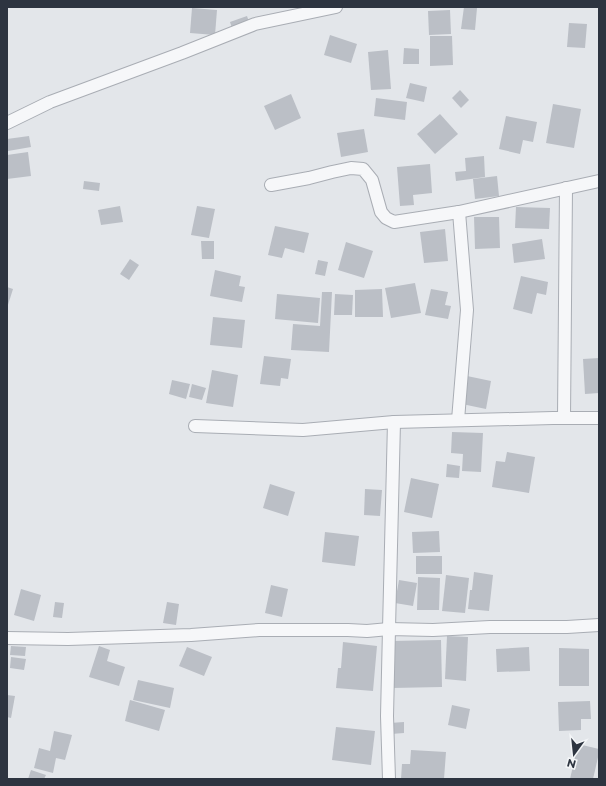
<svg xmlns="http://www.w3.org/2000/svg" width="606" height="786" font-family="Montserrat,sans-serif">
	<rect width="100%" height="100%" fill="#e3e6ea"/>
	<g fill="#bbbfc6">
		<polygon points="464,7 477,8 475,30 461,29"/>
		<polygon points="192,8 217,10 215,35 190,33"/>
		<polygon points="450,10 451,34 429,35 428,11"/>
		<polygon points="247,16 250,25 233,31 230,22"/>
		<polygon points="569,23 587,24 585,48 567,47"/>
		<polygon points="330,35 357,44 351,63 324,55"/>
		<polygon points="430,36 452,36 453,65 430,66"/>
		<polygon points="404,48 419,49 419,64 403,64"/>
		<polygon points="388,50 391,89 371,90 368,52"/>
		<polygon points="410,83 427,87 424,102 406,98"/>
		<polygon points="460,90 469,100 461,108 452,98"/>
		<polygon points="291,94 301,118 275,130 264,106"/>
		<polygon points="376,98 407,102 405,120 374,116"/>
		<polygon points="553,104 581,109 574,148 546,143"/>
		<polygon points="440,114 458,134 435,154 417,134"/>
		<polygon points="506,116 537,122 533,142 523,140 520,154 499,149"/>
		<polygon points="364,129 368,152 341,157 337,133"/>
		<polygon points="29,136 31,147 8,151 7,139"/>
		<polygon points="28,152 31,176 7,179 7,155"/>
		<polygon points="484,156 485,177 456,181 455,172 466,171 465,158"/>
		<polygon points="430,164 432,193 413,195 414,205 400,206 397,167"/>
		<polygon points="497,176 499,196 475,199 473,179"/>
		<polygon points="84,181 100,183 99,191 83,189"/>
		<polygon points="120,206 123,222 101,225 98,210"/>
		<polygon points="197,206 215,209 209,238 191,235"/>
		<polygon points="516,207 550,208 549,229 515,228"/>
		<polygon points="474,217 499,217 500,248 475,249"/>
		<polygon points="275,226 309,233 304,253 285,248 282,258 268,255"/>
		<polygon points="445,229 448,261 424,263 420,232"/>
		<polygon points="542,239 545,259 514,263 512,244"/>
		<polygon points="201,241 214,241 214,259 202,259"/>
		<polygon points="346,242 373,251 364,278 338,270"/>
		<polygon points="130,259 139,265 129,280 120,274"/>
		<polygon points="318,260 328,262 325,276 315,274"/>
		<polygon points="215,270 241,276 239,286 245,287 242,302 210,296"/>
		<polygon points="521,276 548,282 546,295 537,293 532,314 513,309"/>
		<polygon points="415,283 421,313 391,318 385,288"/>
		<polygon points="7,287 13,289 7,308"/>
		<polygon points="382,289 383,317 355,317 355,290"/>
		<polygon points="431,289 448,292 445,305 451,306 448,319 425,315"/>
		<polygon points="322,292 332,292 329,352 291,350 293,324 320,326"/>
		<polygon points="277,294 320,298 318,323 275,319"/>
		<polygon points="335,294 353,295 352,315 334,315"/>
		<polygon points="213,317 245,320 242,348 210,345"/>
		<polygon points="264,356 291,359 288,379 281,378 280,386 260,384"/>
		<polygon points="599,358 599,393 585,394 583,359"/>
		<polygon points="212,370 238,375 233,407 206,403"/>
		<polygon points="467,376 491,381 486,409 462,404"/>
		<polygon points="172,380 190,384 186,399 169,394"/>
		<polygon points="192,384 206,388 202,400 189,397"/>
		<polygon points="452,432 483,433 481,472 462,471 463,454 451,453"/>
		<polygon points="507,452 535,457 529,493 492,487 496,461 505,462"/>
		<polygon points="447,464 460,466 459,478 446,477"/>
		<polygon points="411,478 439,484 432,518 404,512"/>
		<polygon points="270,484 295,492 288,516 263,508"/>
		<polygon points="365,489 382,490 380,516 364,515"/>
		<polygon points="439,531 440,552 413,553 412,532"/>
		<polygon points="325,532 359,536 355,566 322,562"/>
		<rect x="416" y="556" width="26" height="18"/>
		<polygon points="474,572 493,575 489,611 468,609 470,590 472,590"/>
		<polygon points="446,575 469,578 465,613 442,611"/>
		<polygon points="418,577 440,578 439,610 417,610"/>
		<polygon points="399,580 417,583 413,606 395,603"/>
		<polygon points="271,585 288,589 282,617 265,613"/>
		<polygon points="21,589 41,595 34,621 14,615"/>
		<polygon points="55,602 64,603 62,618 53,617"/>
		<polygon points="167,602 179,604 176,625 163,623"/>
		<polygon points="447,636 468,637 466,681 445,679"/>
		<polygon points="441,640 442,687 392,688 391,641"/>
		<polygon points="343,642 377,646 373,691 336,688 338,668 341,668"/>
		<polygon points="11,646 26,647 25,656 10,655"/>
		<polygon points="99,646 110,650 107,661 125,667 119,686 89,677"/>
		<polygon points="187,647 212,657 204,676 179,666"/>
		<polygon points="529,647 530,671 497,672 496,649"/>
		<polygon points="559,648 589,649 589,686 559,686"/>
		<polygon points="11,657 26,659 24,670 10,668"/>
		<polygon points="138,680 174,688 170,708 133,700"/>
		<polygon points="7,695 15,696 11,718 7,717"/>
		<polygon points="130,700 165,710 159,731 125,721"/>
		<polygon points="590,701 591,719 581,719 581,730 559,731 558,702"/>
		<polygon points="452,705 470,709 466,729 448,725"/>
		<polygon points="404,722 404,733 391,734 390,723"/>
		<polygon points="336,727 375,731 371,765 332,760"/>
		<polygon points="54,731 72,735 65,760 56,758 53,773 34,768 39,748 50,751"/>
		<polygon points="578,744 599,749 599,753 593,779 570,779"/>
		<polygon points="411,750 446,752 444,779 401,779 402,764 410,764"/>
		<polygon points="31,770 46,775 44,779 28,779"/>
	</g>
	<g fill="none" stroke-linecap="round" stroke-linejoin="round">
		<defs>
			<g id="street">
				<polyline points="7,123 50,102 182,53 255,24 336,7"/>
				<polyline points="271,185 309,178 332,172 351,168 363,169 372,180 381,212 386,218 394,222 459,212 599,181"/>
				<polyline points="564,418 566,188"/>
				<polyline points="458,420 467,310 459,212"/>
				<polyline points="195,426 303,430 394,422 553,418 599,418"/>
				<polyline points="7,638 68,639 191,635 259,630 348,630 367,631 389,629 433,630 490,627 567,627 599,625"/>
				<polyline points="389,779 387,716 389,629 394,422"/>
			</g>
		</defs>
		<use href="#street" stroke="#a9adb4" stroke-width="14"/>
		<use href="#street" stroke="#f6f7f9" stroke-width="12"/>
	</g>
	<rect width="606" height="786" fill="none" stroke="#2d3440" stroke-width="16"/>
	<g transform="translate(574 754) rotate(195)" stroke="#f3f5f7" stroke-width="3" paint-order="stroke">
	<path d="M0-3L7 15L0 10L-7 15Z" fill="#2d3440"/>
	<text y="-6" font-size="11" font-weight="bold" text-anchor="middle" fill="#2d3440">N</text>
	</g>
</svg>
